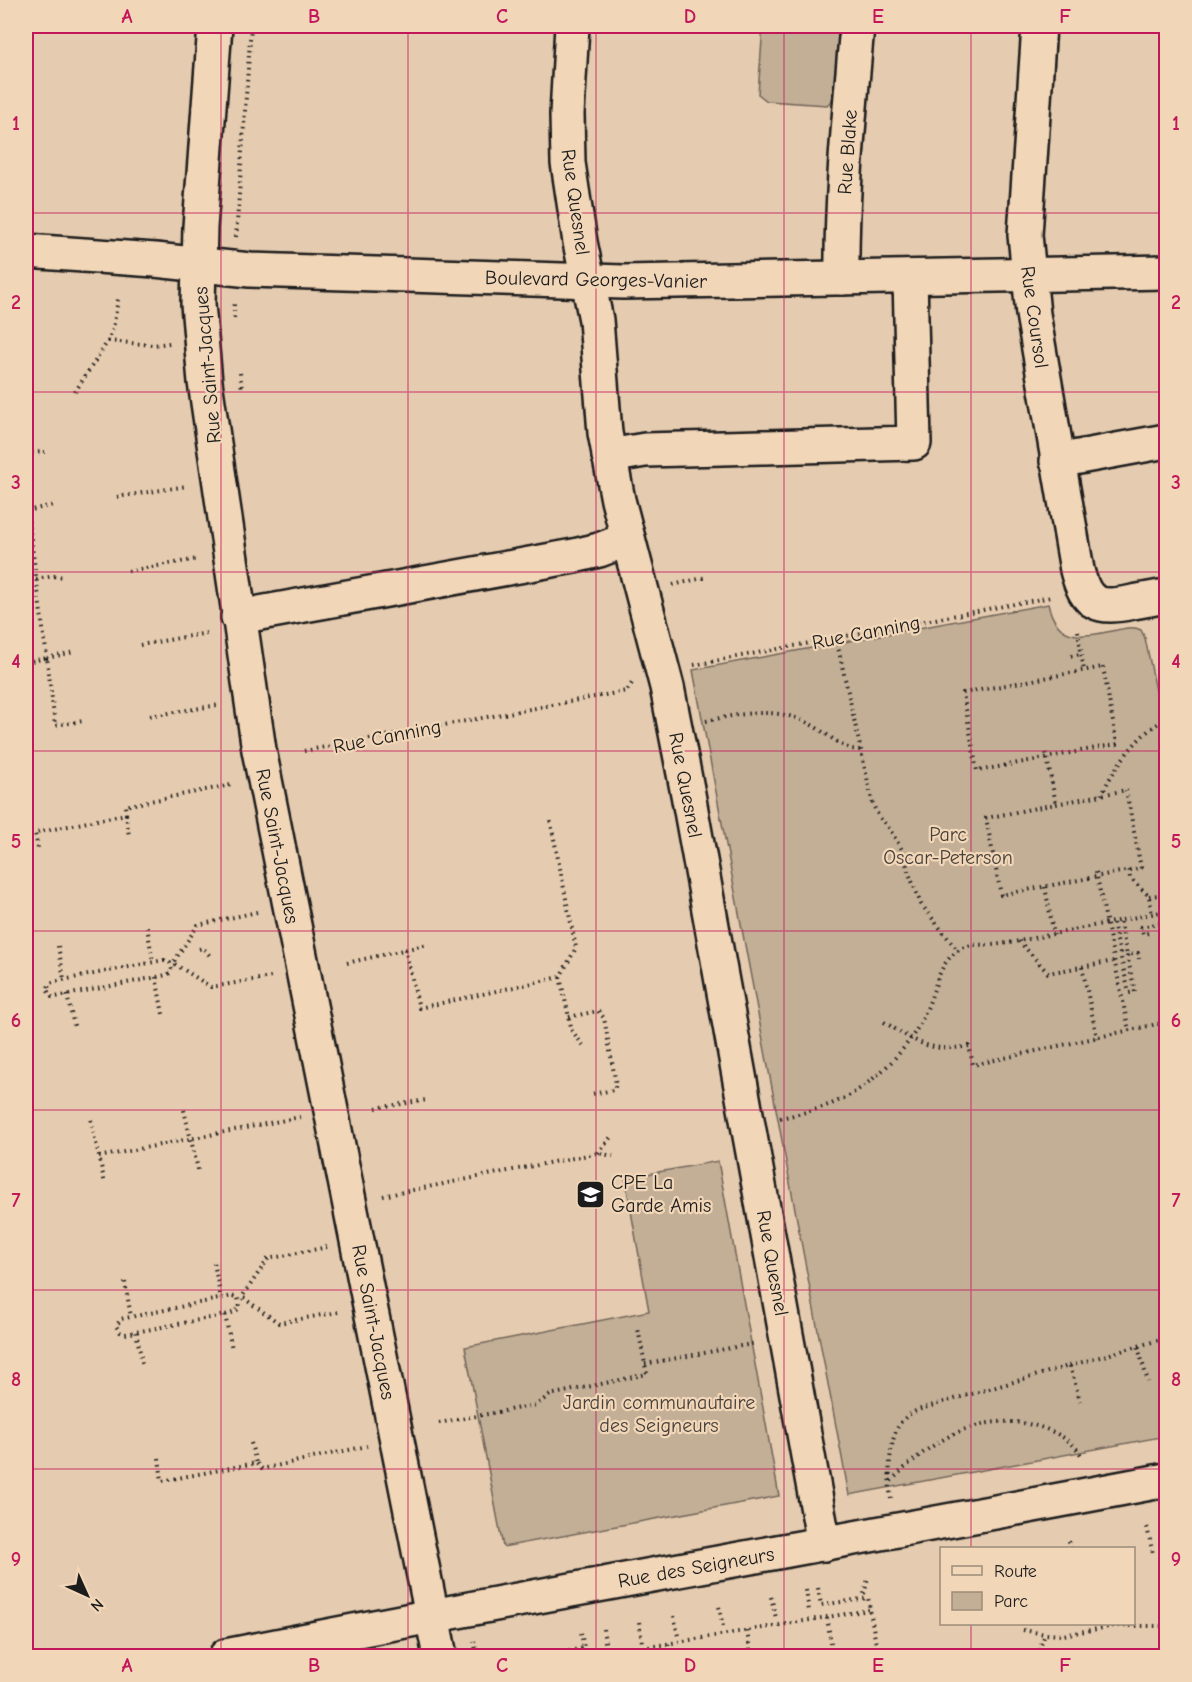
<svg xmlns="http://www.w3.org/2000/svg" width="1192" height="1682" font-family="'Comic Neue',sans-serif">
	<rect width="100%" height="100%" fill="#e5cbaf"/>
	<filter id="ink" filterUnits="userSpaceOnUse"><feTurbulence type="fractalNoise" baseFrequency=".0167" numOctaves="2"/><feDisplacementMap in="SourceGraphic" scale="12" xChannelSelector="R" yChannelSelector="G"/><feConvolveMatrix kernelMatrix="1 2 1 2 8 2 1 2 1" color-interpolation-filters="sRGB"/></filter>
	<g filter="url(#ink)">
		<g fill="#c3ae96" stroke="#706559" stroke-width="1.5">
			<polygon points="763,26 843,26 837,95 827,105 767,101 758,94"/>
			<path d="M 1048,604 C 1058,645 1085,636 1117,630 C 1126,628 1133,626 1141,630 L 1145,638 L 1166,738 L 1166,1436 L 849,1495 L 693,670 Z"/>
			<polygon points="718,1161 779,1496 503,1547 465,1347 649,1311 625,1178"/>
		</g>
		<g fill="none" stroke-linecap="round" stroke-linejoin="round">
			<defs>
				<g id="minor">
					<polyline points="572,26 567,114 568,163 580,242 596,320 605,433 618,500 667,687 688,794 824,1544"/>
					<path d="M 1039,26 L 1025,235 L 1033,314 L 1077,570 C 1086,606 1099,609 1133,602 C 1144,600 1155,598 1166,596"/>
					<polyline points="26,251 155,260 250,270 623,282 1166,272"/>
					<path d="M 842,278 C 841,194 850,109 857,26"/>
					<polyline points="609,456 645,450 914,443 910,277"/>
					<polyline points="1057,461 1166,441"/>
					<polyline points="238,617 574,556 599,550 628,539"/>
					<path d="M 226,1656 C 539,1593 853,1540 1166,1480"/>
				</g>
				<polyline id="major" points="215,26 200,227 198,304 205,382 259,750 440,1656"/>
			</defs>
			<use href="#minor" stroke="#1c1c1c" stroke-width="38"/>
			<use href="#major" stroke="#1c1c1c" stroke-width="38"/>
			<g stroke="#1c1c1c" stroke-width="4" stroke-dasharray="1.5 4.5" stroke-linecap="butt">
				<polyline points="236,237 251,26"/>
				<polyline points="234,318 234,302"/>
				<polyline points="108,341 153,345 170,343"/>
				<polyline points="240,373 242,390"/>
				<polyline points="75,392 108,341 113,329 118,299"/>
				<polyline points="26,453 45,452"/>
				<polyline points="117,497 187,486"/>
				<polyline points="26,504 28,517"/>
				<polyline points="27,511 53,505"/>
				<polyline points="26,518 28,517 47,658 74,652"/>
				<polyline points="128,571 198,559"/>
				<polyline points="36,579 55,576 63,577"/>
				<polyline points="673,585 707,577"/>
				<polyline points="1078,631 1084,671"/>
				<polyline points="836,638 873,805 879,817 889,828 904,853 908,871 921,904 958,951"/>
				<polyline points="140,645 207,633"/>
				<polyline points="1071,656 1081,654"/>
				<polyline points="26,662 47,658 55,725 84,721"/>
				<polyline points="694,665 1051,597"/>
				<polygon points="1103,667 1117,744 977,771 963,693"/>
				<polyline points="150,716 219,705"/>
				<path d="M 706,721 C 740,714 771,707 804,721 C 818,727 830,738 844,746 L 850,749 L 861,750"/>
				<polyline points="304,751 627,691 632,683"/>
				<polyline points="1046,753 1056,804"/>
				<polygon points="1126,790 1141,868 1001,895 986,818"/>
				<path d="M 1102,795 C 1110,772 1143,727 1166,720"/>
				<polyline points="126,814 129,837"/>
				<polyline points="38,848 35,833 126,814 125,806 231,785"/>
				<polyline points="1129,870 1130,878 1149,896 1152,915"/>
				<polyline points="1096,872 1129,1031"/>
				<polyline points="1045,887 1054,935"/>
				<polyline points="1149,896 1159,895 1166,897"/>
				<polyline points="257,912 198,925 173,963 211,987 271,977"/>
				<polyline points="1120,922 1127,955"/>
				<polyline points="1113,923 1129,993 1135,992 1127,955 1138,953 1139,959"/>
				<polyline points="147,927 153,962"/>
				<polyline points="1148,933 1143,934 1141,927 1166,922"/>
				<polyline points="1019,941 1048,973 1114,961"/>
				<polyline points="58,946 64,979"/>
				<polyline points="199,949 203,948 212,958"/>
				<polyline points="405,949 419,1008 560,977 576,948 550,819"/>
				<polygon points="164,960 170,963 172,970 170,973 167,975 56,997 52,997 47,990 50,983 53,982"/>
				<polyline points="347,963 429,944"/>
				<polyline points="1082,967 1097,1038"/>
				<polyline points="156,977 163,1014"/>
				<polyline points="560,977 572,1031 583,1045"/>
				<polyline points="67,995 75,1030"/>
				<polyline points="1166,1000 1165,1003 1166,1010"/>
				<polyline points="569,1017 598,1011 604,1018 616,1084 614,1090 592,1094"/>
				<path d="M 884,1022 C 916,1042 930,1053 969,1046 L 973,1065 L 1166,1022"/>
				<polyline points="1159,1024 1166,1051"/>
				<polyline points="376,1108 426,1100"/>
				<polyline points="184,1110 199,1174"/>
				<path d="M 780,1118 C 804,1113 829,1107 850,1095 C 881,1076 912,1045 926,1011 C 936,989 938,961 961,949 C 970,943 981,945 992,945 C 1001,944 1010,943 1019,941 L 1166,911"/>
				<polyline points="91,1120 105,1184"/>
				<polyline points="598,1153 611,1137"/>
				<polyline points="99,1157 300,1117"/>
				<polyline points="383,1196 598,1153 613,1156"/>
				<polyline points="327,1247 268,1259 242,1297 279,1323 338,1312"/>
				<polyline points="214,1263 221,1299"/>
				<polyline points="125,1282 131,1317"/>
				<polygon points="233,1296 238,1298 240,1307 235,1312 225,1315 125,1334 120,1332 116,1326 121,1319"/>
				<polyline points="225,1315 232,1349"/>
				<polyline points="136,1332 143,1367"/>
				<polyline points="1138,1347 1148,1382"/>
				<polyline points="645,1364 757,1343"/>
				<polyline points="1070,1366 1080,1401"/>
				<polyline points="439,1423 536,1405 550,1395 647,1374 638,1329"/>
				<polyline points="251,1443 256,1463"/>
				<polyline points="159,1458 162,1481 256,1463 262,1469 367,1446"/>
				<path d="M 891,1481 C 934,1438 984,1407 1046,1429 C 1061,1435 1074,1442 1082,1457"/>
				<path d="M 891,1499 C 888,1480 888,1434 903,1420 C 912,1410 925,1408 937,1404 L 1166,1338"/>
				<polyline points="1147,1527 1153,1554"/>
				<polyline points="1069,1541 1070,1548"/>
				<polyline points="818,1588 821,1605 868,1598 878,1656"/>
				<polyline points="806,1590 809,1611"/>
				<polyline points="864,1594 868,1579"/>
				<polyline points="771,1597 776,1618"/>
				<polyline points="1161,1602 1165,1626"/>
				<polyline points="719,1607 723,1627"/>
				<polyline points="674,1616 678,1636"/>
				<polyline points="827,1618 831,1643"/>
				<polyline points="639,1622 642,1642"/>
				<polyline points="603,1629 606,1648"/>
				<polyline points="1023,1630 1045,1634 1063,1635 1114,1626 1166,1626"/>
				<polyline points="747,1631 750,1650"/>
				<polyline points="474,1641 477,1656"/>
				<polyline points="668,1644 671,1656"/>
				<polyline points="613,1653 869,1610"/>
				<polyline points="545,1656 584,1648 581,1633"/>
				<polyline points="596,1656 613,1653 614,1656"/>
				<polyline points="1041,1656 1040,1648 1045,1634"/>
			</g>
			<use href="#minor" stroke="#f2d6b8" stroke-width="33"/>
			<use href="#major" stroke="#f2d6b8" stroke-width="33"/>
		</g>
	</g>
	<path fill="none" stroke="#c2185b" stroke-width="1.5" stroke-opacity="0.55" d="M 221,26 L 221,1656M 408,26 L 408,1656M 596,26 L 596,1656M 784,26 L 784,1656M 971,26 L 971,1548M 26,213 L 1166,213M 26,392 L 1166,392M 26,572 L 1166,572M 26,751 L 1166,751M 26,931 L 1166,931M 26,1110 L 1166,1110M 26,1290 L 1166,1290M 26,1469 L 1166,1469M 971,1624 L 971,1656"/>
	<defs>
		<symbol id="school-square" viewBox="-11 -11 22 22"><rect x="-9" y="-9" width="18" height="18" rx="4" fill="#1c1c1c" stroke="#f2d6b8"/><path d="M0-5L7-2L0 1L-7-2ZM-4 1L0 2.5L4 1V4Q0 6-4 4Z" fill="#fff"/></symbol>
	</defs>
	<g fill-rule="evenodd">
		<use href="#school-square" x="574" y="1178" width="33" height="33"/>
	</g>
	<g text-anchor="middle" stroke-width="4.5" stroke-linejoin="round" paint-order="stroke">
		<g font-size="20" fill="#1c1c1c" stroke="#f2d6b8">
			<text transform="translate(847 152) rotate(-86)" y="7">Rue Blake</text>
			<text transform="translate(576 202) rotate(82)" y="7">Rue Quesnel</text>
			<text transform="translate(596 279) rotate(1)" y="7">Boulevard Georges-Vanier</text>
			<text transform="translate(1035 317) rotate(82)" y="7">Rue Coursol</text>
			<text transform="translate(207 365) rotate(-95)" y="7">Rue Saint-Jacques</text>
			<text transform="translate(866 632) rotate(-11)" y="7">Rue Canning</text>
			<text transform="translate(387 736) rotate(-11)" y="7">Rue Canning</text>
			<text transform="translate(686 785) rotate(79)" y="7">Rue Quesnel</text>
			<text transform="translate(278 846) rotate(79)" y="7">Rue Saint-Jacques</text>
			<text transform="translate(773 1263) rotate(80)" y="7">Rue Quesnel</text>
			<text transform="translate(374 1322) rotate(79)" y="7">Rue Saint-Jacques</text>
			<text transform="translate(696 1567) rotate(-10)" y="7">Rue des Seigneurs</text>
		</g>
		<g font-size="20" fill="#46403a" stroke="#f2d6b8">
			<text x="948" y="841">Parc<tspan x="948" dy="23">Oscar-Peterson</tspan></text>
			<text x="659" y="1409">Jardin communautaire<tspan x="659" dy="23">des Seigneurs</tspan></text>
		</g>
		<g font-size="20" fill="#1c1c1c" stroke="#f2d6b8" text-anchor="start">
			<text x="611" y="1189">CPE La<tspan x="611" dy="23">Garde Amis</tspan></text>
		</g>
	</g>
	<rect width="1192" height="1682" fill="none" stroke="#f2d6b8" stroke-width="66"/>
	<rect x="940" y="1547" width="195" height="78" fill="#f2d6b8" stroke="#9c8c7a" stroke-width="1.5"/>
	<rect x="952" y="1566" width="30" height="9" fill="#f2d6b8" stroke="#9c8c7a" stroke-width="1.5"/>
	<text x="994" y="1577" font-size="18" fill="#1c1c1c">Route</text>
	<rect x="952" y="1592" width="30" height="18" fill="#c3ae96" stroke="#9c8c7a" stroke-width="1.5"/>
	<text x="994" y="1607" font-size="18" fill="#1c1c1c">Parc</text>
	<g transform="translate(87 1595) rotate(135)" stroke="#f2d6b8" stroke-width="4.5" paint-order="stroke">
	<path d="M0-4.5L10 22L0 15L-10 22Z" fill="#1c1c1c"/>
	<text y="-9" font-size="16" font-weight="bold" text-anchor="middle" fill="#1c1c1c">N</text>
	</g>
	<rect x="33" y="33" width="1126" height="1616" fill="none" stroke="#c2185b" stroke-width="2"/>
	<g font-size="20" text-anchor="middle" font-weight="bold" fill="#c2185b">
		<text x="127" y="23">A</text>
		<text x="314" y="23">B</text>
		<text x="502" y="23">C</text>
		<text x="690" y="23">D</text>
		<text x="878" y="23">E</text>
		<text x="1065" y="23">F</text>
		<text x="16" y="130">1</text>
		<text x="1176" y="130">1</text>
		<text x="16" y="309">2</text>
		<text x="1176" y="309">2</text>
		<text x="16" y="489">3</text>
		<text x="1176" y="489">3</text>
		<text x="16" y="668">4</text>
		<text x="1176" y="668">4</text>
		<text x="16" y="848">5</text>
		<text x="1176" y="848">5</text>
		<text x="16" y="1027">6</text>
		<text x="1176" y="1027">6</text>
		<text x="16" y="1207">7</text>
		<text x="1176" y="1207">7</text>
		<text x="16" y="1386">8</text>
		<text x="1176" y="1386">8</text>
		<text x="16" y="1566">9</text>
		<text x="1176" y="1566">9</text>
		<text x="127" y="1672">A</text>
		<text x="314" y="1672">B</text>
		<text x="502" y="1672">C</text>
		<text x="690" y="1672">D</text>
		<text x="878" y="1672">E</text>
		<text x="1065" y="1672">F</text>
	</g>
</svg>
